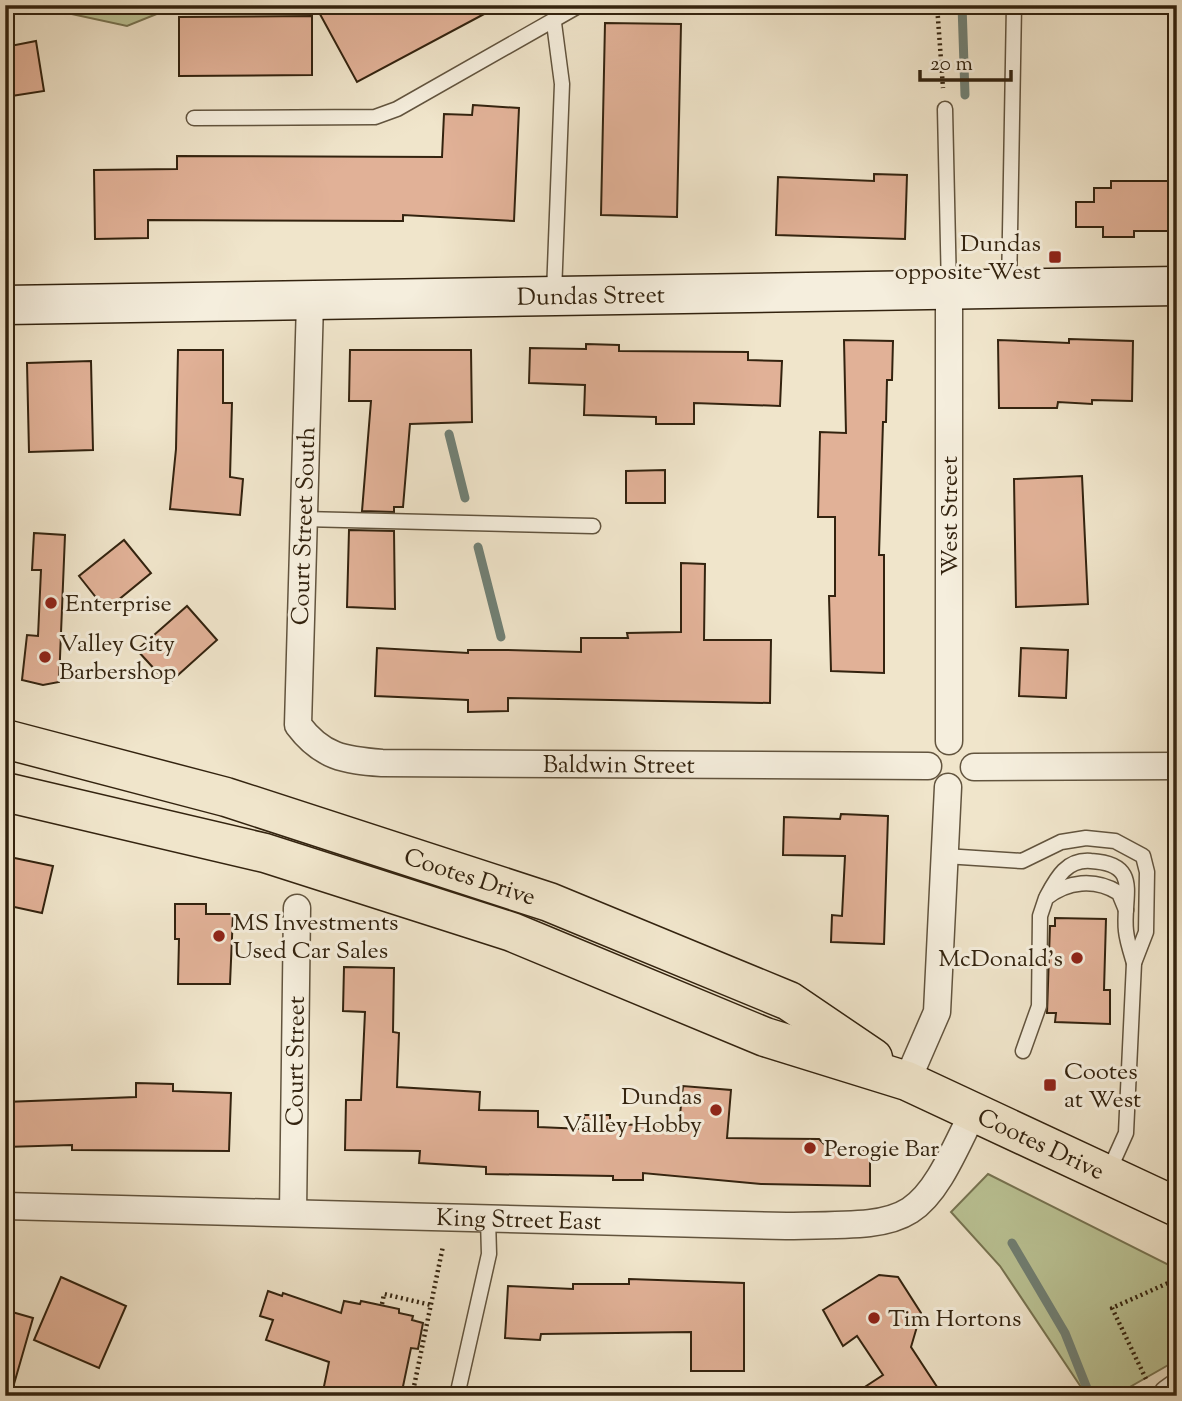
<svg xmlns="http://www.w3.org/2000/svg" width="1182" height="1401" font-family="'Sorts Mill Goudy',serif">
	<rect width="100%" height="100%" fill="#f0e5cb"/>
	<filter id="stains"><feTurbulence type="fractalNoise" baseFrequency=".00286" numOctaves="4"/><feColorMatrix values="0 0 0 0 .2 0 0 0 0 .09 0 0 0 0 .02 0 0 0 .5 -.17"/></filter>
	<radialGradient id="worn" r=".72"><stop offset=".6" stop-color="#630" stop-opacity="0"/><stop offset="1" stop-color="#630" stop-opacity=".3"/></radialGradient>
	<g fill="#bbc496" stroke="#777452" stroke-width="2">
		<polygon points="30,5 179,5 127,26"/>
		<polygon points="988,1174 1177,1269 1177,1360 1114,1396 1087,1396 1000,1266 951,1212"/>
	</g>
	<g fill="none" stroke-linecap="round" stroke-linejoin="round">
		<g stroke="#718176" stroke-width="9">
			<polyline points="962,5 965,95"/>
			<polyline points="449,434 465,498"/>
			<polyline points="478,547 501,637"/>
			<polyline points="1012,1243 1065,1333 1090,1396"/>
		</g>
	</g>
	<g fill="#e1b197" stroke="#33230f" stroke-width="2">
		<polygon points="315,5 501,5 357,82"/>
		<polygon points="312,16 312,75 179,76 179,17"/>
		<polygon points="605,23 681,24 677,217 601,215"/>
		<polygon points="36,41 44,91 5,97 5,47"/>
		<polygon points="473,105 519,108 514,221 403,215 403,221 148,220 148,238 95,239 94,170 177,169 177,156 442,157 444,114 472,115"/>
		<polygon points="874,174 907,175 905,239 776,235 778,177 874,181"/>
		<polygon points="1111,181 1177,181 1177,231 1134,231 1134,237 1103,237 1103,227 1076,227 1076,202 1094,202 1094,188 1111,188"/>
		<polygon points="1069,339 1133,341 1132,401 1092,400 1092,404 1058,402 1057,408 999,408 998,340 1069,343"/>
		<polygon points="844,340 893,341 892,380 887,380 886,422 883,422 879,555 884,555 884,673 831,671 829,596 835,596 835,517 818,517 820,432 846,433"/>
		<polygon points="586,344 619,345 619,351 748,352 748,360 782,361 780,406 694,403 694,424 656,424 656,417 584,415 585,385 529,383 530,348 586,349"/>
		<polygon points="178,350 223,350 223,403 232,403 230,477 243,479 240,515 170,509 176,449"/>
		<polygon points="350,350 471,350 472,422 410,424 403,507 394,507 394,512 362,511 371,401 349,401"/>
		<polygon points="91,361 93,450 29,452 27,363"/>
		<polygon points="665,470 665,503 626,503 626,471"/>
		<polygon points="1082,476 1088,604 1016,607 1014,479"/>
		<polygon points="349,530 394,531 395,609 347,607"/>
		<polygon points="34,533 65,535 59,682 43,685 22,680 27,635 38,636 41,570 32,570"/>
		<polygon points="124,540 151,573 106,610 79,576"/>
		<polygon points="681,563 705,564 704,640 771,640 770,703 508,698 508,711 468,712 468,700 375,696 377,648 468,653 468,650 508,650 581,652 581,638 628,638 627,633 681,632"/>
		<polygon points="187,606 217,640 168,684 137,650"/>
		<polygon points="1021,648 1068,650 1066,698 1019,696"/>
		<polygon points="841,814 888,816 884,944 831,942 832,915 842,916 845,856 783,855 784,817 840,819"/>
		<polygon points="5,856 53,866 42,913 5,905"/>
		<polygon points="175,904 206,904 206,914 233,914 230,984 178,984 179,939 175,939"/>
		<polygon points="1055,918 1106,919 1104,990 1110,990 1110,1024 1055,1022 1056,1013 1047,1013 1050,926 1055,926"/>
		<polygon points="344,967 394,968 393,1032 399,1033 397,1087 480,1092 479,1110 538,1111 538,1127 584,1129 584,1115 610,1115 610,1125 679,1124 683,1086 731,1090 727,1138 819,1139 828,1148 870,1150 870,1186 761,1184 643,1173 643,1180 613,1180 613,1176 486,1174 486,1167 419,1163 420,1151 345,1150 346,1100 361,1100 365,1012 343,1011"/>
		<polygon points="136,1083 173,1084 173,1091 231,1093 229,1151 72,1150 72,1145 5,1147 5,1102 136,1097"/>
		<polygon points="879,1275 898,1277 921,1313 911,1347 943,1396 851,1396 883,1375 857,1336 843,1346 823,1310"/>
		<polygon points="61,1277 126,1306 99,1368 34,1340"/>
		<polygon points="629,1279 744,1283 744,1371 691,1371 691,1332 541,1334 540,1340 505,1338 508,1286 573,1289 573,1284 629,1284"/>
		<polygon points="268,1291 282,1296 283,1293 341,1313 344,1301 360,1304 361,1301 399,1309 399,1313 413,1316 412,1320 423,1323 418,1349 411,1348 401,1396 322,1396 329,1362 266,1340 273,1320 260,1316"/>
		<polygon points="5,1310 33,1318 12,1391 5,1390"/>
	</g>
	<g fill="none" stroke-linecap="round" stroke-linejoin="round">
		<defs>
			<g id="service">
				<polyline points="945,109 949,290"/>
				<polyline points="194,118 375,117 397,109 580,5"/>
				<polyline points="1009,289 1014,5"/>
				<polyline points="554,293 562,84 554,23"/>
				<polyline points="303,519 593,526"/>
				<polyline points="945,856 1022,861 1061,842 1086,838 1115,841 1143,856 1147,872 1146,932 1134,963 1126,1133 1108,1173"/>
				<path d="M 1047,896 C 1057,877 1067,859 1091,861 C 1143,864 1122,897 1126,931 C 1127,941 1131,953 1134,963"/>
				<path d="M 1023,1051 L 1039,1006 L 1040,916 L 1046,898 C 1067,881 1095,878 1119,893 L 1126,910"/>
				<polyline points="457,1396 489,1254 488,1219"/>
			</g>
			<g id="minor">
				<path id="s1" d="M 310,302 L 298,725 C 322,757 344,760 382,763 L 928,766"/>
				<polyline points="949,741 949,291"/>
				<polyline points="974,767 1177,766"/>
				<polyline points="907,1081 937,1012 948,787"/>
				<path id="s2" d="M 5,1206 L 786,1226 C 913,1224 918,1230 973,1112"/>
				<path id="s3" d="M 293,1213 L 297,908"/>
			</g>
			<polyline id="tertiary" points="1170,1396 1177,1391"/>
			<g id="secondary">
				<path id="s4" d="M 5,305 L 1177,286"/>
			</g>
			<g id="primary">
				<path id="s5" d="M 5,739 L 226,797 L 549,902 L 789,1001 L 873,1058"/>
				<path id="s6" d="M 5,792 L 265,853 L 512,932 L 765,1037 L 907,1081 L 1177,1207"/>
			</g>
		</defs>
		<use href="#service" stroke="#62543e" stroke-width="17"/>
		<use href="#minor" stroke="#62543e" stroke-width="29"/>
		<use href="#tertiary" stroke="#62543e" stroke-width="36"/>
		<use href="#secondary" stroke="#33230f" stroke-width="41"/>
		<use href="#primary" stroke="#33230f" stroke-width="41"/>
		<g stroke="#33230f" stroke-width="4.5" stroke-dasharray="2 3.5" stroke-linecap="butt">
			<polyline points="937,5 943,88"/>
			<polyline points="382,1304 384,1294 431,1305"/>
			<polyline points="1146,1379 1112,1308 1177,1279"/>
			<polyline points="412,1396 443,1246"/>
		</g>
		<use href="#service" stroke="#f5eedd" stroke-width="14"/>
		<use href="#minor" stroke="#f5eedd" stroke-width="26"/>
		<use href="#tertiary" stroke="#f5eedd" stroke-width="33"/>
		<use href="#secondary" stroke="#f5eedd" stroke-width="38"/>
		<use href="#primary" stroke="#f0e5cb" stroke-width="38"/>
	</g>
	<g fill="#8f2418" stroke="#f5eedd" stroke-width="2.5">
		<rect x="1048" y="250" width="14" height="14" rx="3.5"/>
		<circle cx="51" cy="603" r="7"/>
		<circle cx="45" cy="657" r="7"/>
		<circle cx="219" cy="936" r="7"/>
		<circle cx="1077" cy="958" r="7"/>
		<rect x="1043" y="1078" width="14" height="14" rx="3.5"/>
		<circle cx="716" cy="1110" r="7"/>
		<circle cx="810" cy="1148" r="7"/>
		<circle cx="874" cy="1318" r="7"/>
	</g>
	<g text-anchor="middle" stroke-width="6" stroke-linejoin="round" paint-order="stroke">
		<g font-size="24" fill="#33230f" stroke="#f5eedd" text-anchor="start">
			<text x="1041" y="251" text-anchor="end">Dundas<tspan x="1041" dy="28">opposite West</tspan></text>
			<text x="65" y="611">Enterprise</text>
			<text x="59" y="651">Valley City<tspan x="59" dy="28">Barbershop</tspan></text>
			<text x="233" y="930">MS Investments<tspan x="233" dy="28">Used Car Sales</tspan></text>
			<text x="1063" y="966" text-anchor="end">McDonald's</text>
			<text x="1064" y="1079">Cootes<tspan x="1064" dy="28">at West</tspan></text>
			<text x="702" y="1104" text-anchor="end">Dundas<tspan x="702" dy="28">Valley Hobby</tspan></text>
			<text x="824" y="1156">Perogie Bar</text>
			<text x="888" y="1326">Tim Hortons</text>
		</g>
		<g font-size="24" fill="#33230f" stroke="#f5eedd">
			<text dy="8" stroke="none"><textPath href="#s4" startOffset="586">Dundas Street</textPath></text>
			<text transform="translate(949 516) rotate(-90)" y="8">West Street</text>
			<text transform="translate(303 526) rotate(-88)" y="8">Court Street South</text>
			<text dy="8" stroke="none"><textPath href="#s1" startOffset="756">Baldwin Street</textPath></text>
			<text dy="8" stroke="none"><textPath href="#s5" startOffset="485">Cootes Drive</textPath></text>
			<text dy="8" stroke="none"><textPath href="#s3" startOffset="152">Court Street</textPath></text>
			<text dy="8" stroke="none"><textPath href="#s6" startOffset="1097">Cootes Drive</textPath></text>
			<text dy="8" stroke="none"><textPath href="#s2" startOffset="514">King Street East</textPath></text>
		</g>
	</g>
	<rect width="1182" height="1401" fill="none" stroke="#f0e5cb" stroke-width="28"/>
	<rect x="7" y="7" width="1168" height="1387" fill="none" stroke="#33230f" stroke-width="3.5"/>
	<rect x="14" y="14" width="1154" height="1373" fill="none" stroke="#33230f" stroke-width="2"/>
	<path d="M920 70v10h91v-10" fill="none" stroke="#33230f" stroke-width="3.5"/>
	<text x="930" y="70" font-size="21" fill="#33230f" stroke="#f5eedd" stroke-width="5" paint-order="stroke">20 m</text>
	<rect width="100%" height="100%" filter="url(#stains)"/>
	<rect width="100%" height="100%" fill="url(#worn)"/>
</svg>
